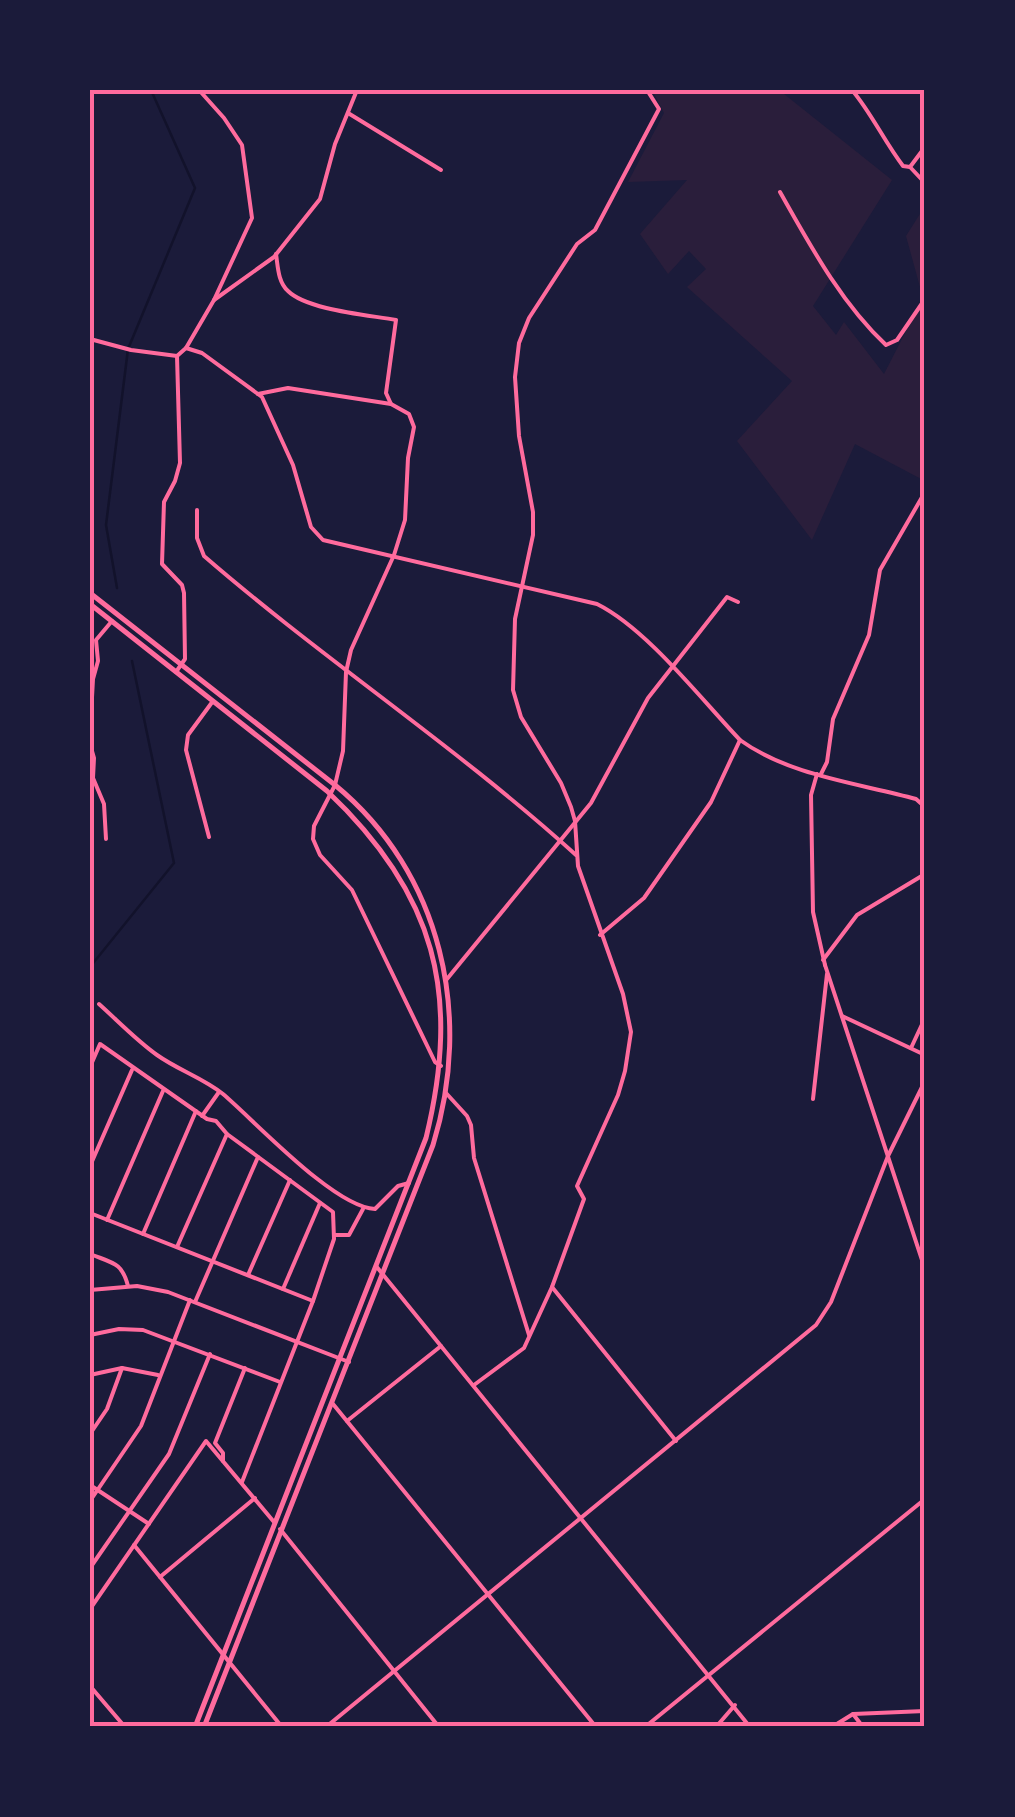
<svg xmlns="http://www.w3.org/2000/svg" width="1015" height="1817" font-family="Jost,sans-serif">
	<rect width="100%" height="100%" fill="#1b1b3a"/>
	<polygon fill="#2a1e3b" points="652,90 779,90 892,180 813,306 836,335 844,322 884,374 923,298 906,236 925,206 925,481 855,444 812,540 737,441 792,381 687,287 706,269 689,251 668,274 640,234 687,180 628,182 664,113"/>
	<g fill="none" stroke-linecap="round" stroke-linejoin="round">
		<g stroke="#12122b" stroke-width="2.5">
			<polyline points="117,588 106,525 128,349 195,188 151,90"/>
			<polyline points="90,967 174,863 132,661"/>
		</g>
		<g stroke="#ff6b9d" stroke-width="4">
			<path d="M 852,90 C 872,114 884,141 903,166 L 910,167"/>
			<polyline points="348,113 441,170"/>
			<polyline points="925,147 910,167 925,183"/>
			<path d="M 780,192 C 810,245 841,303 886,345 L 897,340 L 925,299"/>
			<path d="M 276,254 C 278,267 278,282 288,291 C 307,310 369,315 396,320 L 386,393 L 391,404 L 409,414 L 414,427 L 408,458 L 405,520 L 394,555 L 351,650 L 346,672 L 343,751 L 335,785 L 314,826 L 313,839 L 320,855 L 352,890 L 435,1062 L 441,1066"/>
			<polyline points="214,300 274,257 320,199 335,144 357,90"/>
			<polyline points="90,339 131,350 177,356"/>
			<path d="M 186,348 L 202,353 L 262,397 L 293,465 L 311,527 L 323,540 L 597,604 C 647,629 701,699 740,740 C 790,776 858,783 916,799 L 925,807"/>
			<polyline points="258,394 288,388 391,404"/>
			<path d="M 197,510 L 197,538 L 204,556 C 324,660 458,748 576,855"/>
			<polyline points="176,672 185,659 184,593 182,585 162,564 164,502 175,481 180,463 177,356 186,348 214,300 252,218 242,145 224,118 199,90"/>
			<polyline points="90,734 93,679 98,661 96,640 112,621"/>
			<polyline points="90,744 94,758 93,778 104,804 106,839"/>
			<polyline points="817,774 811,795 813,912 825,965"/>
			<polyline points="821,774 827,762 833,719 869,635 880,570 925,492"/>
			<polyline points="209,837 186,750 188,735 213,701"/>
			<polyline points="600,935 644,898 711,802 740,740"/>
			<polyline points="823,960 857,915 925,874"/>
			<polyline points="447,979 591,803 648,698 727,597 738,602"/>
			<path d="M 99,1004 C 118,1021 136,1040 157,1055 C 178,1070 203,1078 223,1094 C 256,1122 334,1207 375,1209 L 398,1186 L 409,1183"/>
			<polyline points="842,1016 925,1055"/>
			<polyline points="911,1048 925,1018"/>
			<polyline points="90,1067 100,1044 207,1119 216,1121 227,1134 333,1212 334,1239 313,1301 242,1482"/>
			<polyline points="446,1093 467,1116 471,1125 474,1158 529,1335"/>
			<polyline points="813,1099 827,974"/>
			<polyline points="202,1116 219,1092"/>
			<polyline points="90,1166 132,1070"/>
			<polyline points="90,1213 313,1301"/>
			<polyline points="107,1220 163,1091"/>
			<polyline points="143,1234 196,1111"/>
			<polyline points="334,1235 349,1235 363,1209"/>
			<polyline points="177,1247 227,1134"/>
			<path d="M 90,1254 C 112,1263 122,1262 128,1286"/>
			<polyline points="376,1266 750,1727"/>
			<polyline points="248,1275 290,1180"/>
			<polyline points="552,1287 676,1441"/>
			<polyline points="283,1289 320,1203"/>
			<polyline points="195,1302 258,1157"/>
			<polyline points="90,1335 119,1329 143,1330 280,1382"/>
			<polyline points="90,1375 122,1368 158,1375"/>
			<polyline points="474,1385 524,1348 552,1287 584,1199 577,1186 618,1095 625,1071 631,1032 623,994 578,866 575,821 571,807 561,783 521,717 513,690 515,619 533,535 533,512 519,436 515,377 519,343 529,318 577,244 595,230 659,109 647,90"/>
			<polyline points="333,1404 596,1727"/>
			<polyline points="347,1421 441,1346"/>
			<polyline points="90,1434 107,1409 122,1368"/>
			<polyline points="223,1461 223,1453 215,1443 245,1368"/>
			<polyline points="90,1485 149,1524"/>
			<polyline points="90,1501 141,1426 190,1300"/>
			<polyline points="280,1529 439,1727"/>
			<polyline points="134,1545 282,1727"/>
			<polyline points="90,1568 169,1454 210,1354"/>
			<polyline points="160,1577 255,1498"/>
			<polyline points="90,1609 206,1441 274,1522"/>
			<polyline points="90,1686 125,1727"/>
			<polyline points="853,1714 863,1727"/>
			<polyline points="645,1727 925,1499"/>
			<polyline points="716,1727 735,1705"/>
			<polyline points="832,1727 853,1714 925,1711"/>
		</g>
		<g stroke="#ff6b9d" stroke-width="4">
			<polyline points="825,965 925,1269"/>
			<polyline points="90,1290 137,1286 168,1292 349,1362"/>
			<polyline points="326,1727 816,1325 831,1302 888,1156 925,1081"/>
		</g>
		<g stroke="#ff6b9d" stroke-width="5">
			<path d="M 90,593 L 335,785 C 442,873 473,1016 433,1145 L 204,1727"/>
			<path d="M 90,604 L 327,791 C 436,894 461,994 426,1138 L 195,1727"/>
		</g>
	</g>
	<rect width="1015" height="1817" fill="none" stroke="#1b1b3a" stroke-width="185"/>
	<rect x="92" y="92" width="830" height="1632" fill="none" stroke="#ff6b9d" stroke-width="4"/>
</svg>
